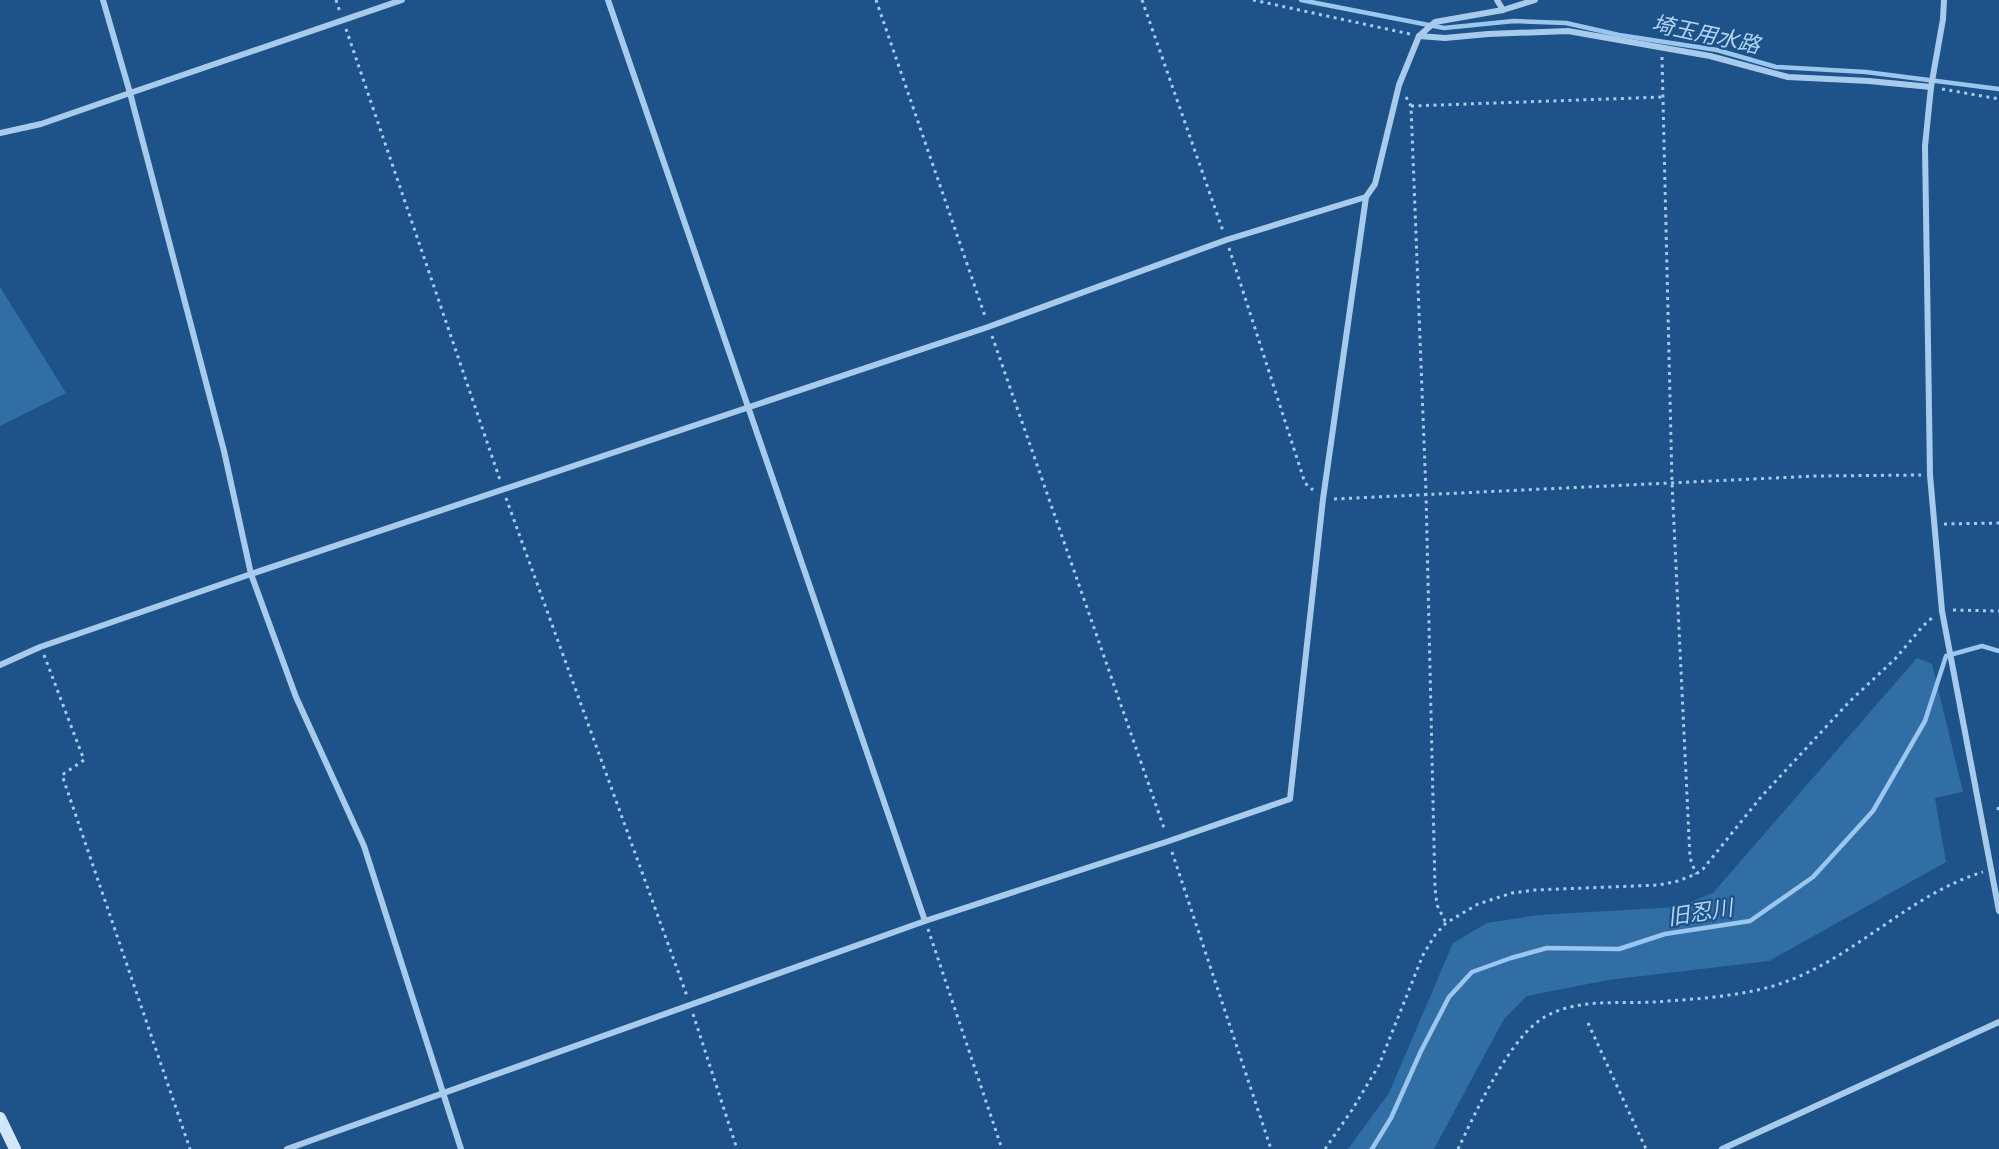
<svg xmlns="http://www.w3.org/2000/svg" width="1999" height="1149" font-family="'Alegreya Sans','Noto Sans JP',sans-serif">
	<rect width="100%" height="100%" fill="#1d5388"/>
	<g fill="#316ea6">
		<polygon points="0,287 66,393 0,426"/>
		<polygon points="1917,658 1932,664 1963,792 1935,798 1946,862 1769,961 1608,980 1527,996 1504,1019 1434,1149 1348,1149 1389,1093 1453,943 1487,923 1538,915 1678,907 1713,893"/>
	</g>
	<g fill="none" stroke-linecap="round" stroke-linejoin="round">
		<g stroke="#9bc6ed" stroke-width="4.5">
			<polyline points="1301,0 1444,28 1514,21 1566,23 1619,35 1717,50 1776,67 1866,72 1999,89"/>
			<polyline points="1372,1149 1391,1118 1421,1051 1449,997 1472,972 1511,958 1547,948 1619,949 1665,934 1750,921 1813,877 1873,811 1925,721 1946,656 1982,646 1999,651"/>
		</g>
		<g stroke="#a8cbeb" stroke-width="3" stroke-dasharray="3 4.5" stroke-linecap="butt">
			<polyline points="336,0 340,12"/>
			<polyline points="876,0 985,316"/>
			<polyline points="1142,0 1223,231"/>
			<polyline points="1253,0 1410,34"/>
			<polyline points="346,29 500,480"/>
			<polyline points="1662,57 1672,483 1690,858 1696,874"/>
			<polyline points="1942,89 1999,99"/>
			<polyline points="1406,97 1411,106 1426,493 1435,888 1437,905 1446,923"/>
			<polyline points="1411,106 1663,97"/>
			<polyline points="1229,248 1305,483 1313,490"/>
			<polyline points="992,336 1165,831"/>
			<polyline points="506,498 687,996"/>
			<polyline points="1334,499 1816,476 1921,475"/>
			<polyline points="1944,524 1999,523"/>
			<polyline points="1953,610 1999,611"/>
			<polyline points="44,655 84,760 62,775 190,1149"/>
			<polyline points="1998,807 1999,814"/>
			<polyline points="1172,852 1271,1149"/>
			<polyline points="928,929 1002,1149"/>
			<polyline points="693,1014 737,1149"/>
			<polyline points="1588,1023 1646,1149"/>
			<polyline points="1325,1149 1352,1110 1379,1065 1423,955 1435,935 1446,923 1478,904 1512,893 1535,890 1659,885 1678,881 1696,874 1703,869 1761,797 1849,702 1895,659 1923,626 1933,617"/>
			<path d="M 1458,1149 C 1475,1113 1506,1047 1536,1023 C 1568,997 1617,1004 1655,1002 C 1695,999 1748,996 1785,982 C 1855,957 1912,893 1983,872"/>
		</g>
		<g stroke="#a8cbeb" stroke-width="6">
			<polyline points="402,0 130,93 224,451 251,574 296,697 364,846 461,1149"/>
			<polyline points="1497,0 1503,10"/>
			<polyline points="1944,0 1943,19 1931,87 1925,146 1930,475 1942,611 1999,911"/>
			<polyline points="1419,36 1435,22 1503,10 1535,0"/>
			<polyline points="0,133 41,124 130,93 103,0"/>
			<polyline points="0,665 40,647 251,574 988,327 1226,240 1366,197"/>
			<polyline points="925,921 1169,841 1290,799 1323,499 1366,197 1375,184 1399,85 1419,36 1445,38 1488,34 1568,31 1710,56 1788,77 1869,81 1931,87"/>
			<polyline points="287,1149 925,921 608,0"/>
			<polyline points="1722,1149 1999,1022"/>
		</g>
		<polyline stroke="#d3e6f8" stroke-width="12" points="0,1118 15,1149"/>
	</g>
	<g text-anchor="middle" stroke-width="4.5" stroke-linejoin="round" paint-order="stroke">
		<g font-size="22" font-style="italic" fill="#b3d4f3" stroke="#1d5388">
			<text transform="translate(1706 34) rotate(12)" y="8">埼玉用水路</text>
			<text transform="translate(1700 912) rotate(-9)" y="8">旧忍川</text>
		</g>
	</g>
</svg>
